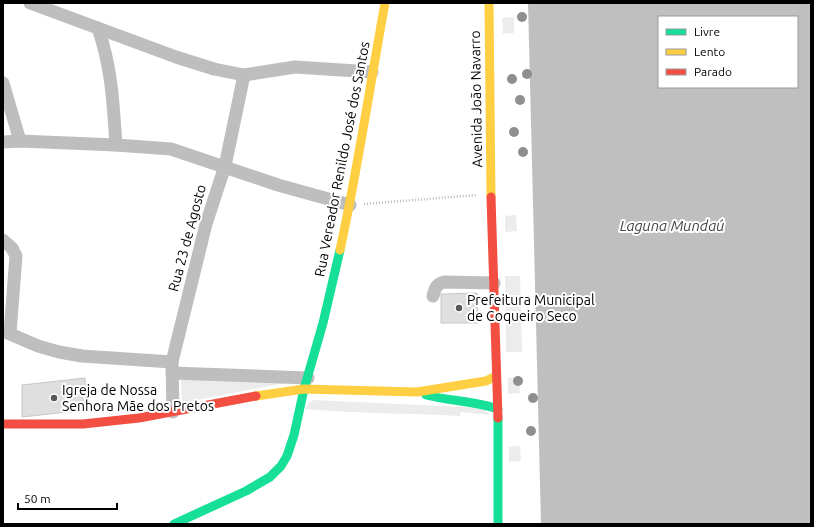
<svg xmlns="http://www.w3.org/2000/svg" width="814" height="527" font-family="Ubuntu,sans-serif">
	<rect width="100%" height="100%" fill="#fff"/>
	<g fill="#ececec">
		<polygon points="514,17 514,33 503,34 502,18"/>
		<polygon points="516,215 517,231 505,232 505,216"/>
		<polygon points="505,276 520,276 522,352 506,352"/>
		<polygon points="519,377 520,393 508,394 508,378"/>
		<polygon points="182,378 290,382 182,403 181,381"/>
		<path d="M 314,400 L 483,408 L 490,415 L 461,412 L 460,416 C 409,413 357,414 306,409 L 308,404 Z"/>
		<polygon points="520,446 521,461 509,462 509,447"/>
	</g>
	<path fill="#bfbfbf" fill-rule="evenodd" d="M 528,3 L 811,3 L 811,524 L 541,524 ZM 659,17 L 797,17 L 797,87 L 659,87 Z"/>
	<g fill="#dfdfdf" stroke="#c7c7c7">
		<polygon points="477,293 478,323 441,323 441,294"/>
		<polygon points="85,378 86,410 22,417 22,385"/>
	</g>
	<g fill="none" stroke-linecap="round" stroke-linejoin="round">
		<polyline stroke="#b9b9b9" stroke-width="2.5" stroke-dasharray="1 2" stroke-linecap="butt" points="364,204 477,195"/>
		<g stroke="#bebebe" stroke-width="13">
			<polyline points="30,3 176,57 214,69 244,75 295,67 372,72"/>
			<path d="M 98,28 C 112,69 113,102 116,145"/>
			<polyline points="3,83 20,141"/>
			<polyline points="3,142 20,141 116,145 171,149 278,185 350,205"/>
			<polyline points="3,240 12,248 16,256 10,333"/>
			<path d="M 433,296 C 435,289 436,284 444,282 L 494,283"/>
			<polyline points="3,331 38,346 59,352 82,356 172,362"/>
			<polyline points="172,373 308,378"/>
			<polyline points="173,412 172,362 206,224 225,166 244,75"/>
		</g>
		<g stroke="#16e098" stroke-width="9">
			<path d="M 426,395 C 449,401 475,401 498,409"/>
			<polyline points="498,418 498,524"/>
			<polyline points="174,524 246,491 270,477 281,466 287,456 294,435 304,389 323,323 340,250"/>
		</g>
		<g stroke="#ffcf43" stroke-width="9">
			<polyline points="489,3 491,197"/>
			<path d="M 340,250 C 358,168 370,85 385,3"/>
			<polyline points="256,396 304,389 417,392 486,381 496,376"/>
		</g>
		<g stroke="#f24e42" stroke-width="9">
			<polyline points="491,197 498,418"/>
			<polyline points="3,424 83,424 139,418 256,396"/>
		</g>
	</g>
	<g fill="#8f8f8f">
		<circle cx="522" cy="17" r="5"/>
		<circle cx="527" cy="74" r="5"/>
		<circle cx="512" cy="79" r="5"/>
		<circle cx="520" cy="100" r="5"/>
		<circle cx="514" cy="132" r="5"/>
		<circle cx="523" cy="152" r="5"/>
		<circle cx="518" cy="381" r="5"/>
		<circle cx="533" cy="398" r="5"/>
		<circle cx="531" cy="431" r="5"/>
	</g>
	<g fill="#595959" stroke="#fff" stroke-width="1.5">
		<circle cx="459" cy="308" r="4"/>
		<circle cx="54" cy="398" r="4"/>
	</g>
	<g text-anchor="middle" stroke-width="4" stroke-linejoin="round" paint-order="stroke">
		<g font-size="14" fill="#000" stroke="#fff">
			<text transform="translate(476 99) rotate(-91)" y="5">Avenida João Navarro</text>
			<text transform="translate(342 159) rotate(-79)" y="5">Rua Vereador Renildo José dos Santos</text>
			<text transform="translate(187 238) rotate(-75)" y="5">Rua 23 de Agosto</text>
		</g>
		<g font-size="14" fill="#000" stroke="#fff" text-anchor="start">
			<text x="467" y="305">Prefeitura Municipal<tspan x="467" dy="16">de Coqueiro Seco</tspan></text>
			<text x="62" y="395">Igreja de Nossa<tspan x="62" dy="16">Senhora Mãe dos Pretos</tspan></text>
		</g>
		<g font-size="15" font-style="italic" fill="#444" stroke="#fff">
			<text x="672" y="231">Laguna Mundaú</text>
		</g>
	</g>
	<rect width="814" height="527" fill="none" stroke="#000000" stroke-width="8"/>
	<rect x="658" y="16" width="140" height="72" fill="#ffffff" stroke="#999999"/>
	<rect x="666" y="29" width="20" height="6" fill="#16e098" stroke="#999999"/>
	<text x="694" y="36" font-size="12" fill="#000000">Livre</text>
	<rect x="666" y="49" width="20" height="6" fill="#ffcf43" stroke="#999999"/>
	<text x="694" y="56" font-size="12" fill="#000000">Lento</text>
	<rect x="666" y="69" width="20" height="6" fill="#f24e42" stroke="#999999"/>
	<text x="694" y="76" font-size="12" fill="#000000">Parado</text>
	<path d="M18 503v6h99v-6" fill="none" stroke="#000000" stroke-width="2"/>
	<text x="24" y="503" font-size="12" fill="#000000" stroke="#ffffff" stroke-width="3" paint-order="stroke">50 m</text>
</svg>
